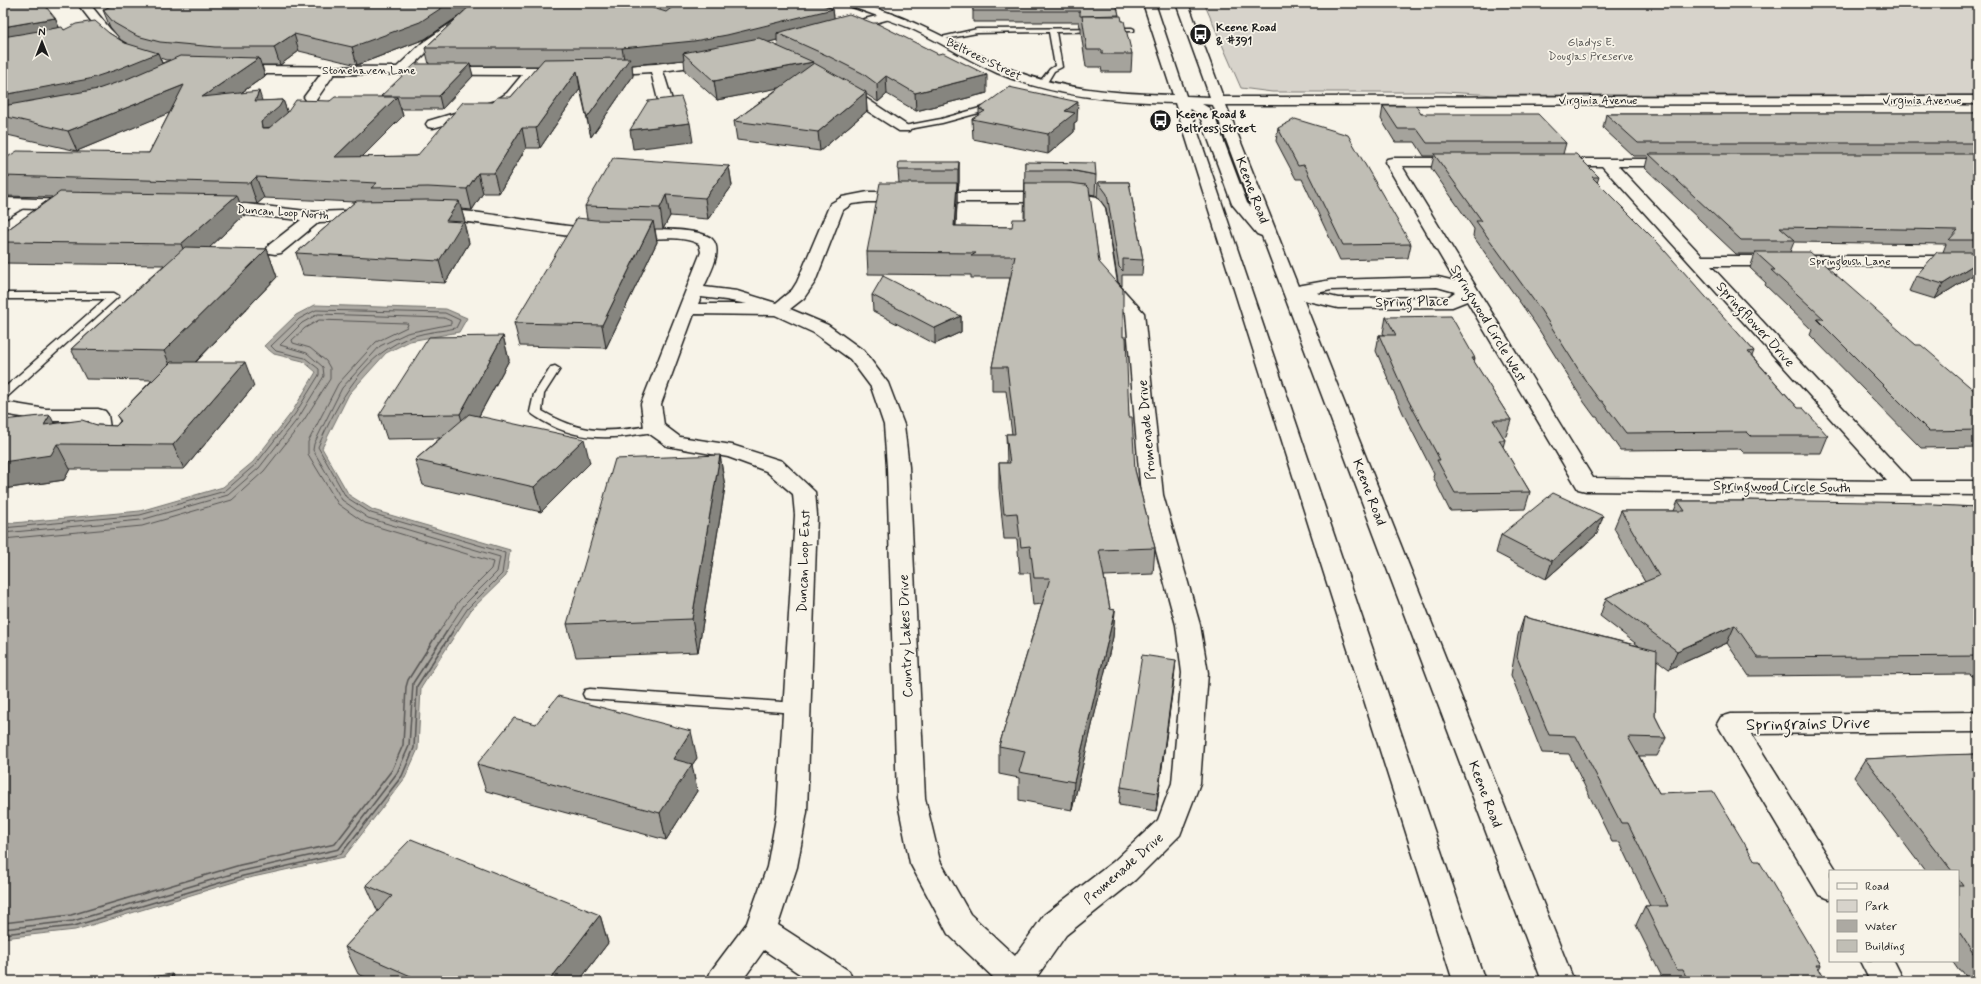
<svg xmlns="http://www.w3.org/2000/svg" width="1981" height="984" font-family="Mynerve,sans-serif">
	<rect width="100%" height="100%" fill="#f7f3e8"/>
	<filter id="ink" filterUnits="userSpaceOnUse"><feTurbulence type="fractalNoise" baseFrequency=".025" numOctaves="2"/><feDisplacementMap in="SourceGraphic" scale="8" xChannelSelector="R" yChannelSelector="G"/><feConvolveMatrix kernelMatrix="1 2 1 2 8 2 1 2 1" color-interpolation-filters="sRGB"/></filter>
	<g filter="url(#ink)">
		<polygon fill="#d7d3cb" stroke="#7a7874" points="1204,3 1978,3 1978,95 1496,95 1444,92 1272,92 1241,88"/>
		<polygon fill="#aca9a2" stroke="#72716c" points="315,305 446,309 467,318 459,332 410,341 386,353 349,394 322,448 349,495 373,510 510,550 506,576 471,610 421,688 418,749 405,778 344,857 244,879 75,930 3,938 3,524 140,511 223,487 253,462 292,412 316,372 303,361 274,354 264,346 296,315"/>
		<g fill="none" stroke-linecap="round" stroke-linejoin="round">
			<g stroke="#565452" stroke-width="1">
				<path d="M 3,528 L 140,515 L 225,491 L 256,464 L 295,414 L 319,375 L 319,369 L 305,358 L 276,351 L 271,346 L 299,319 L 316,310 L 445,313 L 460,320 L 456,328 C 442,331 427,332 414,336 C 365,351 337,403 318,447 L 346,497 L 371,513 L 505,553 L 502,574 L 468,608 L 452,632"/>
				<polyline points="3,533 141,520 228,495 259,468 299,417 324,376 323,367 307,353 280,345 302,323 318,314 444,318 451,321 451,324 407,333 380,346 342,388 314,444 313,450 342,500 368,518 500,557 497,572 464,605 446,632"/>
				<polyline points="3,539 142,526 232,500 264,471 304,420 330,379 330,368 326,361 310,348 293,343 292,340 305,328 319,320 406,323 408,324 407,327 376,342 338,384 308,442 308,454 338,504 365,523 493,562 491,569 459,601 439,632"/>
			</g>
			<g stroke="#565452" stroke-width="1.5">
				<polyline points="3,923 71,915 240,865 335,844 392,770 403,745 406,687 408,680 439,631"/>
				<polyline points="3,929 73,921 242,871 339,849 397,773 409,746 413,683 447,631"/>
				<polyline points="3,934 74,926 243,876 341,854 402,776 414,748 417,686 453,631"/>
			</g>
			<defs>
				<g id="lane">
					<polygon points="1132,28 1134,29 1134,31 1056,32 1062,67 1054,71 1045,86 1042,86 1038,84 1050,69 1055,66 1049,32 977,33 940,40 937,38 977,29"/>
					<polygon points="994,104 998,106 997,108 942,123 904,130 900,128 904,126 941,119"/>
					<polygon points="22,202 25,203 25,207 3,220 3,213"/>
					<polygon points="3,293 114,293 119,296 7,397 3,398 3,389 105,299 3,299"/>
					<path d="M 555,366 L 560,369 L 544,394 L 542,411 C 583,435 608,433 654,425 L 660,428 C 656,433 646,433 639,434 C 606,440 573,439 543,421 C 539,418 534,416 530,412 L 534,394 L 551,367 Z"/>
					<polygon points="590,689 797,703 802,704 804,708 802,712 797,713 590,699 585,698 583,694 585,690"/>
				</g>
				<g id="street">
					<polygon points="77,3 89,3 110,29 126,45 128,48 126,51 118,51 102,35"/>
					<polygon points="473,3 485,3 468,21 430,49 412,67 562,67 567,68 568,71 567,74 536,75 517,99 505,107 433,128 428,127 426,124 428,121 495,101 507,93 522,75 334,74 316,100 306,100 304,97 321,74 235,74 229,70 235,66 397,67 422,43 460,17"/>
					<polygon points="889,13 893,14 895,16 893,18 840,33 834,29 836,26"/>
					<polygon points="713,56 719,60 717,63 663,71 672,100 670,103 660,103 658,100 651,72 603,75 597,71 603,67 656,64"/>
					<polygon points="841,84 846,85 911,128 909,131 899,131 836,91 834,88 836,85"/>
					<path d="M 1392,158 L 1463,158 L 1468,159 L 1470,162 L 1468,165 L 1463,166 L 1402,166 L 1593,478 L 1887,481 L 1602,166 L 1555,166 L 1550,165 L 1548,162 L 1550,159 L 1682,159 L 1684,162 L 1682,165 L 1677,166 L 1618,166 L 1702,256 L 1978,256 L 1978,266 L 1711,266 L 1911,481 L 1978,481 L 1978,495 L 1586,491 L 1578,489 L 1467,301 L 1452,307 L 1338,308 L 1286,296 L 1283,292 L 1286,288 L 1331,280 L 1438,277 L 1455,281 L 1385,162 L 1387,159 ZM 1437,287 L 1455,292 L 1448,297 L 1338,298 L 1317,293 L 1331,290 Z"/>
					<path d="M 868,192 L 1069,192 L 1097,197 L 1105,208 L 1117,283 L 1144,313 L 1163,495 L 1200,625 L 1208,673 L 1200,783 L 1180,835 L 1135,880 L 1066,935 L 1036,978 L 1037,981 L 997,981 L 948,934 L 910,863 L 897,798 L 887,467 L 884,425 L 871,387 L 850,359 L 814,333 L 775,315 L 694,314 L 661,404 L 664,425 L 680,437 L 732,445 L 782,461 L 815,492 L 817,515 L 807,812 L 797,867 L 778,925 L 849,971 L 853,981 L 810,981 L 764,950 L 742,981 L 707,981 L 711,971 L 747,923 L 767,867 L 777,812 L 795,515 L 793,494 L 766,471 L 728,457 L 667,446 L 647,432 L 644,428 L 641,404 L 701,252 L 699,244 C 682,235 655,239 636,240 C 567,241 500,222 432,219 L 426,217 L 424,214 L 426,211 C 440,207 457,211 472,212 C 515,217 558,227 601,229 C 624,230 698,225 712,239 C 724,251 709,274 704,287 L 737,291 L 776,303 L 792,290 L 797,282 L 830,204 L 842,197 ZM 868,202 L 1069,202 L 1086,204 L 1089,208 L 1099,284 L 1126,314 L 1141,495 L 1176,625 L 1182,673 L 1172,783 L 1158,820 L 1113,862 L 1044,915 L 1015,956 L 970,914 L 940,861 L 925,798 L 909,467 L 904,425 L 888,383 L 864,351 L 828,325 L 790,309 L 804,298 L 815,282 L 843,210 L 852,204 ZM 701,297 L 726,300 L 747,304 L 698,304 Z"/>
					<polygon points="3,198 72,200 78,202 80,205 78,208 72,210 3,208"/>
					<polygon points="213,203 246,204 315,212 368,210 374,212 376,215 374,218 368,220 319,222 281,253 275,254 269,253 267,249 269,245 301,220 207,211 205,208 207,205"/>
					<path d="M 3,402 L 46,409 L 98,409 L 105,411 L 108,415 L 111,435 L 124,440 L 127,444 L 124,448 C 116,450 96,449 91,440 C 89,435 89,427 89,421 L 46,421 L 3,414 Z"/>
					<polygon points="1978,712 1978,732 1751,734 1837,871 1830,871 1830,899 1819,895 1717,724 1721,717 1731,714"/>
					<polygon points="1860,961 1894,961 1904,981 1870,981"/>
				</g>
				<path id="secondary" d="M 845,3 C 864,3 875,8 892,14 C 932,28 967,51 1005,67 C 1059,90 1115,93 1173,95 L 1143,3 L 1155,3 L 1186,96 L 1210,97 L 1176,3 L 1188,3 L 1223,97 L 1978,96 L 1978,104 L 1226,105 L 1574,981 L 1542,981 L 1262,236 L 1257,234 L 1232,204 L 1199,114 L 1190,109 L 1485,981 L 1453,981 L 1175,103 C 1113,101 1055,97 997,73 C 967,60 939,41 910,28 C 890,20 868,13 847,5 ZM 1202,104 L 1213,105 L 1251,207 L 1247,203 L 1214,115 L 1209,108 Z"/>
			</defs>
			<use href="#lane" stroke="#1c1c1c" stroke-width="3"/>
			<use href="#street" stroke="#1c1c1c" stroke-width="3"/>
			<use href="#secondary" stroke="#1c1c1c" stroke-width="3"/>
			<use href="#lane" fill="#f7f3e8" fill-rule="evenodd"/>
			<use href="#street" fill="#f7f3e8" fill-rule="evenodd"/>
			<use href="#secondary" fill="#f7f3e8" fill-rule="evenodd"/>
		</g>
		<g fill="#a5a39c" stroke="#1c1c1c" fill-rule="evenodd">
			<path d="M 116,3 L 819,3 L 833,9 L 834,18 L 987,93 L 916,111 L 887,94 L 878,102 L 866,94 L 867,111 L 820,151 L 737,140 L 734,121 L 780,87 L 717,100 L 685,71 L 684,60 L 632,65 L 633,76 L 591,137 L 580,89 L 540,148 L 526,148 L 499,193 L 483,193 L 472,210 L 461,209 L 465,222 L 464,223 L 469,243 L 445,283 L 303,275 L 296,253 L 355,202 L 264,198 L 257,204 L 240,203 L 244,215 L 209,248 L 267,249 L 277,277 L 196,362 L 254,386 L 184,469 L 70,469 L 64,480 L 3,489 L 3,420 L 116,426 L 120,421 L 117,416 L 152,380 L 86,379 L 71,349 L 164,265 L 3,263 L 3,233 L 52,197 L 3,196 L 3,160 L 149,153 L 170,112 L 77,151 L 3,134 L 3,6 L 55,18 L 59,27 L 64,30 L 109,33 L 125,43 L 128,44 L 121,40 L 110,27 L 103,10 ZM 459,16 L 425,48 L 429,64 L 381,96 L 382,97 L 330,101 L 287,112 L 283,100 L 262,101 L 241,93 L 265,76 L 262,65 L 280,65 L 299,51 L 357,65 L 425,39 ZM 777,40 L 778,47 L 768,42 ZM 160,58 L 166,60 L 170,60 L 162,63 ZM 470,66 L 538,66 L 511,97 L 417,156 L 362,157 L 403,116 L 401,109 L 442,109 L 473,76 Z"/>
			<polygon points="973,3 1116,3 1119,16 1122,21 1132,54 1131,72 1102,72 1101,67 1086,67 1081,33 1081,27 1080,27 1079,22 973,22"/>
			<polygon points="1383,106 1566,143 1563,154 1599,177 1597,183 1754,351 1752,356 1798,408 1828,436 1821,453 1744,453 1740,449 1620,450 1597,417 1595,417 1584,402 1536,325 1473,236 1474,229 1431,168 1434,156 1424,156 1415,142 1395,142 1381,119"/>
			<polygon points="979,109 1077,121 1074,123 1074,132 1048,154 973,139 972,119 979,115"/>
			<polygon points="1789,113 1978,113 1978,272 1935,299 1909,291 1916,276 1943,252 1946,244 1794,242 1790,252 1916,345 1976,392 1978,392 1978,447 1921,448 1810,335 1812,330 1765,285 1766,283 1750,268 1755,254 1736,254 1645,168 1648,156 1633,156 1603,128 1606,114 1789,114"/>
			<polygon points="1278,128 1411,244 1408,258 1340,260 1302,179 1296,179 1276,141"/>
			<polygon points="959,162 959,182 958,190 957,190 957,204 956,226 1012,227 1024,219 1025,162 1096,175 1095,195 1089,194 1099,262 1123,337 1129,417 1135,470 1155,548 1153,574 1104,576 1110,609 1115,610 1113,637 1072,810 1019,800 1019,778 999,774 999,746 1042,604 1033,605 1030,573 1020,573 1017,539 1004,539 999,488 999,463 1007,463 1006,434 1012,434 1006,391 992,391 992,367 1010,278 971,278 971,275 868,274 867,252 899,183 898,170"/>
			<polygon points="729,166 732,186 708,219 670,216 663,229 655,229 657,242 606,348 520,346 514,323 587,219 585,206"/>
			<polygon points="1098,182 1129,182 1143,260 1142,275 1122,275 1122,286 1118,282 1106,208 1097,196"/>
			<polygon points="872,295 961,316 961,332 935,344 873,311"/>
			<polygon points="1386,317 1475,358 1474,362 1511,420 1506,436 1503,437 1505,440 1503,447 1530,492 1525,509 1450,511 1433,477 1434,474 1403,413 1376,351 1379,335 1384,335 1383,333"/>
			<polygon points="503,336 509,360 479,416 590,463 541,512 423,485 415,460 440,438 387,439 379,415"/>
			<polygon points="720,455 725,487 698,652 576,657 567,624"/>
			<polygon points="1743,500 1978,507 1978,676 1972,676 1970,674 1749,676 1727,643 1669,669 1657,660 1655,716 1666,738 1657,756 1639,756 1659,793 1755,861 1821,965 1819,969 1826,981 1664,981 1636,925 1645,906 1650,906 1620,842 1612,842 1569,754 1542,753 1511,675 1518,635 1524,617 1639,646 1600,616 1606,598 1645,582 1614,528 1621,511 1674,511 1678,501 1742,501"/>
			<polygon points="1597,534 1546,579 1496,553 1501,535"/>
			<polygon points="1174,679 1156,811 1119,805 1121,787"/>
			<polygon points="536,724 697,758 692,765 697,791 666,840 486,791 477,764"/>
			<polygon points="1978,754 1978,981 1969,981 1962,971 1959,971 1952,961 1958,961 1958,871 1925,871 1854,777 1865,759"/>
			<polygon points="366,885 600,915 608,943 579,981 374,981 358,974 345,947 378,912"/>
		</g>
		<g fill="#86857f" stroke="#1c1c1c">
			<polygon points="449,3 471,3 472,4 467,24 464,11 459,16 425,39 357,65 352,47"/>
			<polygon points="833,9 835,25 777,33 777,40 729,53 683,53 684,60 632,65 633,76 591,137 587,118 625,65 622,48"/>
			<polygon points="55,18 62,35 3,45 3,27"/>
			<polygon points="294,34 299,51 280,65 274,47"/>
			<polygon points="158,53 165,71 3,116 3,95"/>
			<polygon points="259,58 265,76 209,115 202,97"/>
			<polygon points="813,62 815,81 717,100 714,81"/>
			<polygon points="470,64 473,76 442,109 439,96"/>
			<polygon points="577,71 580,89 540,148 536,128"/>
			<polygon points="987,75 987,93 916,111 915,93"/>
			<polygon points="886,76 887,94 878,102 877,84"/>
			<polygon points="184,85 191,104 77,151 68,131"/>
			<polygon points="259,91 265,110 255,101"/>
			<polygon points="866,92 867,111 820,151 818,132"/>
			<polygon points="397,97 403,116 342,177 335,157"/>
			<polygon points="283,100 290,119 285,126 262,128 261,122"/>
			<polygon points="1078,102 1077,121 1074,123 1074,132 1048,154 1048,134 1065,111"/>
			<polygon points="690,123 693,142 633,149 630,130"/>
			<polygon points="522,128 526,148 499,193 494,173"/>
			<polygon points="959,162 959,182 958,190 958,170"/>
			<polygon points="729,166 732,186 708,219 705,198"/>
			<polygon points="478,173 483,193 472,210 467,189"/>
			<polygon points="256,177 264,198 257,204 250,183"/>
			<polygon points="957,183 957,204 954,248 954,226"/>
			<polygon points="237,195 244,215 190,266 181,244"/>
			<polygon points="666,195 670,216 663,229 660,208"/>
			<polygon points="459,201 465,222 464,223 469,243 445,283 439,261 446,221"/>
			<polygon points="653,221 657,242 606,348 602,325"/>
			<polygon points="267,249 277,277 177,381 164,351"/>
			<polygon points="1978,262 1978,272 1935,299 1943,284"/>
			<polygon points="961,316 961,332 935,344 935,328"/>
			<polygon points="503,336 509,360 467,438 460,414"/>
			<polygon points="245,362 254,386 184,469 173,445"/>
			<polygon points="50,415 62,439 57,444 70,469 64,480 3,489 3,462 44,425"/>
			<polygon points="584,439 590,463 541,512 534,487"/>
			<polygon points="720,455 725,487 698,652 692,619"/>
			<polygon points="1603,516 1597,534 1546,579 1552,561"/>
			<polygon points="1115,610 1113,637 1072,810 1074,782"/>
			<polygon points="1735,625 1727,643 1669,669 1677,651"/>
			<polygon points="1176,660 1174,679 1156,811 1158,793"/>
			<polygon points="691,731 697,758 692,765 697,791 666,840 660,813 673,759"/>
			<polygon points="600,915 608,943 579,981 549,981"/>
			<polygon points="172,974 176,981 170,981"/>
		</g>
		<g fill="#c0beb5" stroke="#1c1c1c">
			<polygon points="21,3 43,3 55,18 3,27 3,6"/>
			<polygon points="116,3 449,3 420,22 352,47 294,34 274,47 215,47 160,42 137,36 114,23 103,10"/>
			<polygon points="467,3 637,3 666,12 674,6 671,3 819,3 833,9 727,35 694,41 622,48 425,48 472,4 463,7"/>
			<polygon points="973,3 1116,3 1119,15 1080,16 1080,11 973,11"/>
			<polygon points="849,14 873,23 876,23 938,54 943,53 987,75 915,93 886,76 877,84 862,73 826,55 777,33"/>
			<polygon points="1082,16 1121,16 1122,21 1124,21 1132,54 1102,54 1102,50 1087,50"/>
			<polygon points="95,21 109,33 125,43 158,53 116,70 89,79 3,95 3,37 62,27 64,30 76,24"/>
			<polygon points="759,38 813,62 714,81 683,53"/>
			<polygon points="180,56 259,58 202,97 259,91 255,101 283,100 279,107 261,122 262,128 269,128 287,113 296,100 330,101 335,97 397,97 335,157 417,156 463,102 493,102 497,97 511,97 544,59 630,58 587,118 577,71 536,128 522,128 494,173 478,173 467,189 428,187 371,188 377,183 256,177 250,183 3,176 3,160 17,151 149,153 184,85 68,131 3,116 3,106 98,89 127,79"/>
			<polygon points="814,63 866,92 818,132 734,121"/>
			<polygon points="415,64 470,64 439,96 381,96"/>
			<polygon points="1009,87 1078,102 1065,111 1075,113 1048,134 972,119 985,111 979,109"/>
			<polygon points="681,97 690,123 630,130 648,101"/>
			<polygon points="1383,106 1416,106 1421,114 1538,114 1566,143 1427,143 1417,129 1398,129"/>
			<polygon points="1789,113 1978,113 1978,143 1638,143 1606,114 1790,114"/>
			<polygon points="1295,119 1348,135 1411,244 1343,245 1304,165 1298,166 1278,128"/>
			<polygon points="1434,154 1576,154 1599,177 1592,177 1657,242 1754,351 1748,352 1798,408 1803,408 1828,436 1751,436 1747,432 1626,433 1602,401 1600,401 1589,386 1540,309 1476,221 1482,221"/>
			<polygon points="1649,154 1978,154 1978,240 1949,240 1958,230 1780,227 1795,240 1741,240"/>
			<polygon points="613,158 729,166 705,198 666,195 660,208 585,206"/>
			<polygon points="899,162 959,162 958,170 898,170"/>
			<polygon points="1025,162 1095,163 1096,175 1070,170 1025,170"/>
			<polygon points="1098,182 1129,182 1143,260 1123,259 1123,271 1119,267 1107,194"/>
			<polygon points="880,183 957,183 954,226 1012,227 1013,219 1025,219 1025,183 1070,183 1086,185 1089,188 1099,262 1123,289 1123,337 1126,337 1129,417 1132,417 1135,470 1155,548 1099,550 1110,609 1115,610 1074,782 1019,772 1025,751 999,746 1050,578 1034,578 1030,546 1021,547 1017,513 1004,514 999,463 1010,463 1006,434 1015,434 1007,367 992,367 1015,256 971,256 976,253 867,252"/>
			<polygon points="60,192 237,195 181,244 3,242 3,233"/>
			<polygon points="428,200 459,201 446,221 463,222 439,261 296,253 356,201"/>
			<polygon points="577,218 595,220 653,221 602,325 514,323"/>
			<polygon points="185,247 267,249 164,351 71,349"/>
			<polygon points="1755,252 1810,252 1916,345 1921,345 1976,392 1978,392 1978,430 1929,431 1817,319 1824,319 1771,270 1775,270"/>
			<polygon points="1937,252 1978,252 1978,262 1943,284 1916,276"/>
			<polygon points="883,276 961,316 935,328 872,295"/>
			<polygon points="1451,316 1475,358 1472,358 1511,420 1493,420 1505,440 1499,440 1530,492 1455,493 1437,460 1440,460 1406,396 1379,335 1396,335 1386,317"/>
			<polygon points="503,336 460,414 379,415 429,337"/>
			<polygon points="171,362 245,362 173,445 57,444 51,455 3,462 3,420 50,415 44,425 82,420 97,425 116,426 121,421 117,416"/>
			<polygon points="469,414 584,439 534,487 415,460"/>
			<polygon points="720,455 692,619 567,624 615,459"/>
			<polygon points="1553,493 1603,516 1552,561 1501,535"/>
			<polygon points="1743,500 1932,503 1934,505 1978,507 1978,656 1758,658 1735,625 1677,651 1606,598 1659,576 1621,511 1685,511 1678,501 1744,501"/>
			<polygon points="1524,617 1657,651 1655,716 1666,738 1628,737 1659,793 1713,791 1755,861 1759,861 1821,965 1816,965 1826,981 1688,981 1683,970 1677,970 1645,906 1668,906 1628,823 1621,823 1576,736 1549,735 1517,657"/>
			<polygon points="1142,655 1176,660 1158,793 1121,787"/>
			<polygon points="558,696 691,731 673,759 692,764 660,813 477,764 514,718 536,724"/>
			<polygon points="1978,754 1978,955 1977,953 1973,953 1958,930 1958,886 1963,886 1958,879 1958,871 1952,871 1865,759 1938,755"/>
			<polygon points="411,839 600,915 549,981 422,981 345,947 392,896 366,885"/>
			<polygon points="172,974 170,981 122,981"/>
		</g>
	</g>
	<defs>
		<symbol id="bus-disc" viewBox="-11 -11 22 22"><circle r="9.5" fill="#1c1c1c" stroke="#f7f3e8"/><path d="M-5-6H5V4H4V6H2V4H-2V6H-4V4H-5ZM-3.5-4V0h7V-4ZM-3.5 1.2v1.5H-2V1.2ZM2 1.2v1.5H3.5V1.2Z" fill="#fff"/></symbol>
	</defs>
	<g fill-rule="evenodd">
		<use href="#bus-disc" x="1188" y="22" width="25" height="25"/>
		<use href="#bus-disc" x="1148" y="108" width="25" height="25"/>
	</g>
	<g text-anchor="middle" stroke-width="3.5" stroke-linejoin="round" paint-order="stroke">
		<g font-size="12" font-weight="bold" fill="#1c1c1c" stroke="#f7f3e8" text-anchor="start">
			<text x="1216" y="31">Keene Road<tspan x="1216" dy="14">&amp; #391</tspan></text>
			<text x="1176" y="118">Keene Road &amp;<tspan x="1176" dy="14">Beltress Street</tspan></text>
		</g>
		<g font-size="12" fill="#545351" stroke="#f7f3e8">
			<text x="1591" y="46">Gladys E.<tspan x="1591" dy="14">Douglas Preserve</tspan></text>
		</g>
		<g font-size="12" fill="#1c1c1c" stroke="#f7f3e8">
			<text transform="translate(984 59) rotate(26)" y="4">Beltrees Street</text>
			<text x="369" y="74">Stonehaven Lane</text>
			<text x="1598" y="104">Virginia Avenue</text>
			<text x="1922" y="104">Virginia Avenue</text>
			<text transform="translate(283 212) rotate(4)" y="4">Duncan Loop North</text>
			<text x="1850" y="265">Springbush Lane</text>
		</g>
		<g font-size="14" fill="#1c1c1c" stroke="#f7f3e8">
			<text transform="translate(1253 190) rotate(69)" y="5">Keene Road</text>
			<text transform="translate(1412 301) rotate(-1)" y="5">Spring Place</text>
			<text transform="translate(1489 323) rotate(59)" y="5">Springwood Circle West</text>
			<text transform="translate(1756 324) rotate(48)" y="5">Springflower Drive</text>
			<text transform="translate(1146 430) rotate(-95)" y="5">Promenade Drive</text>
			<text transform="translate(1782 486) rotate(1)" y="5">Springwood Circle South</text>
			<text transform="translate(1370 492) rotate(69)" y="5">Keene Road</text>
			<text transform="translate(803 561) rotate(-88)" y="5">Duncan Loop East</text>
			<text transform="translate(905 636) rotate(-92)" y="5">Country Lakes Drive</text>
			<text transform="translate(1486 794) rotate(69)" y="5">Keene Road</text>
			<text transform="translate(1123 868) rotate(-41)" y="5">Promenade Drive</text>
		</g>
		<g font-size="17" fill="#1c1c1c" stroke="#f7f3e8">
			<text transform="translate(1808 723) rotate(-1)" y="6">Springrains Drive</text>
		</g>
	</g>
	<rect width="1981" height="984" fill="none" stroke="#f7f3e8" stroke-width="16"/>
	<rect x="8" y="8" width="1965" height="968" fill="none" stroke="#1c1c1c" stroke-width="1.5" filter="url(#ink)"/>
	<rect x="1829" y="870" width="130" height="92" fill="#f7f3e8" stroke="#9f9d96"/>
	<rect x="1837" y="883" width="20" height="6" fill="#f7f3e8" stroke="#9f9d96"/>
	<text x="1865" y="890" font-size="12" fill="#1c1c1c">Road</text>
	<rect x="1837" y="900" width="20" height="12" fill="#d7d3cb" stroke="#9f9d96"/>
	<text x="1865" y="910" font-size="12" fill="#1c1c1c">Park</text>
	<rect x="1837" y="920" width="20" height="12" fill="#aca9a2" stroke="#9f9d96"/>
	<text x="1865" y="930" font-size="12" fill="#1c1c1c">Water</text>
	<rect x="1837" y="940" width="20" height="12" fill="#c0beb5" stroke="#9f9d96"/>
	<text x="1865" y="950" font-size="12" fill="#1c1c1c">Building</text>
	<g transform="translate(42 42)" stroke="#f7f3e8" stroke-width="3" paint-order="stroke">
	<path d="M0-3L7 15L0 10L-7 15Z" fill="#1c1c1c"/>
	<text y="-6" font-size="11" font-weight="bold" text-anchor="middle" fill="#1c1c1c">N</text>
	</g>
</svg>
